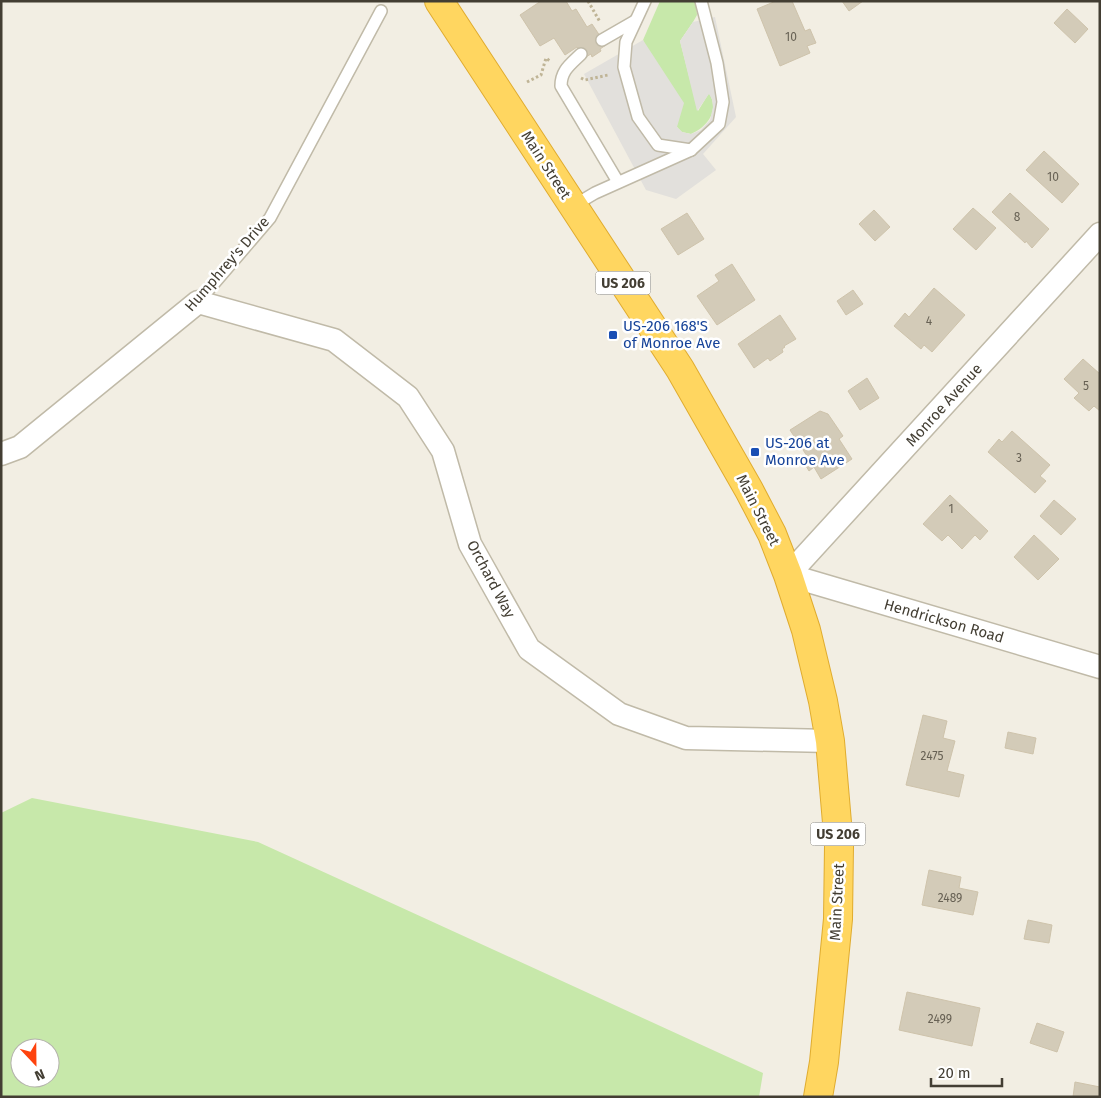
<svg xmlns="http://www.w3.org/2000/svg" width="1101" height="1098" font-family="'Fira Sans',sans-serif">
	<rect width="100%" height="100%" fill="#f2eee3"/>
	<g fill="#c7e8aa" fill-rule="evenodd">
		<path d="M 660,1 L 696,1 L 697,15 L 693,22 L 680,41 L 698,111 L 709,93 C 720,111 707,127 691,134 L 682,132 L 677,127 L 643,40 Z"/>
		<path d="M 32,798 L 258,842 L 763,1073 L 759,1097 L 1,1097 L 1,813 ZM 20,1048 L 50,1048 L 50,1078 L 20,1078 Z"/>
	</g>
	<polygon fill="#e2e0dc" points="715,17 736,117 703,154 716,170 676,199 646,190 584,74 643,40 684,103 677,127 682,132 691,134 701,130 710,120 713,107 712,99 709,94 697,111 680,41 693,22"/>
	<g fill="#d3cbb8" stroke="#cec3ab">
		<polygon points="541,1 566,1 572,11 576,9 587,27 592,24 606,45 600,49 601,51 592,57 591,54 584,58 577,47 565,55 554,38 540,46 520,15"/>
		<polygon points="776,1 792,1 805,31 810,29 816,43 807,46 810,53 780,66 757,9"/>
		<polygon points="842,1 863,1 849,11"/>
		<polygon points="1067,9 1088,29 1075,43 1054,23"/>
		<polygon points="1044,151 1079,184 1062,203 1026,170"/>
		<polygon points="1010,193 1049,229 1032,248 1026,241 1025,243 992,212"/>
		<polygon points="973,208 996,228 976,250 953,229"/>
		<polygon points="874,210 890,227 875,241 859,224"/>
		<polygon points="687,213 704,239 678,255 661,229"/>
		<polygon points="732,264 755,300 717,325 697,296 719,281 715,275"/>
		<polygon points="934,288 965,315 932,352 924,345 921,349 894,326 905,313 909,317"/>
		<polygon points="853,290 863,304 846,315 837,301"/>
		<polygon points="780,315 796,339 784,346 785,347 782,349 783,352 770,361 768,358 754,368 738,344"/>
		<polygon points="1083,359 1100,374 1100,411 1094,406 1089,411 1074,398 1079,393 1064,379"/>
		<polygon points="867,378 879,398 860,410 848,391"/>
		<polygon points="820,411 828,414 843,436 839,439 852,459 821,479 814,467 809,471 802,459 807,456 790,430"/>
		<polygon points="1012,431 1050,465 1040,476 1046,481 1035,493 988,452 999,439 1002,442"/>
		<polygon points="950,495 988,531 980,540 975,535 962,549 948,535 942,541 923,524"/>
		<polygon points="1054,500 1076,519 1061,535 1040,516"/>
		<polygon points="1034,535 1059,559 1038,580 1014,557"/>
		<polygon points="923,715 947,721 943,738 955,741 947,771 964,775 959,797 906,785"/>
		<polygon points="1008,732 1036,738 1033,754 1005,748"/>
		<polygon points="929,870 961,877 959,888 978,892 973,915 922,905"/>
		<polygon points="1028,920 1052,925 1049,943 1024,939"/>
		<polygon points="907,992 980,1008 972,1046 899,1030"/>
		<polygon points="1037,1023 1064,1032 1057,1052 1030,1043"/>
		<polygon points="1075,1082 1100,1087 1100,1097 1073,1097"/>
	</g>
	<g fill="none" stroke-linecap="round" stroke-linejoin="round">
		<defs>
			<g id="lane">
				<polyline points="645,1 626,42 624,67 638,117 658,145 691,150"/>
				<polyline points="602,40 635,21"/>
				<path d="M 581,54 C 571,64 561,70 561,86 L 618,182"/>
				<polyline points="573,206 595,193 691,150 719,124 723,102 717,63 701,1"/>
				<polyline points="198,302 270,218 381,11"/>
			</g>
			<g id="street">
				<polyline points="1100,234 788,575 1100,667"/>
				<polyline points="1,454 20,447 198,302 334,340 408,397 443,451 470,544 529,649 619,714 686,738 830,741"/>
			</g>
			<polyline id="highway" points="439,1 680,369 749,490 772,534 788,575 806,630 823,701 830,741 839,846 838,919 824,1062 818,1097"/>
		</defs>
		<use href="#lane" stroke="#c0baa8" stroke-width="14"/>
		<use href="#street" stroke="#c0baa8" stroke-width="25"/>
		<use href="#highway" stroke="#e0ac2f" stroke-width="30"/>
		<g stroke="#bfb496" stroke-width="3" stroke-dasharray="2.5 2.5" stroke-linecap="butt">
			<polyline points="588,1 600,22"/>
			<polyline points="581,78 585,80 608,75"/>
			<polyline points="527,82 541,75 546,58 551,62"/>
		</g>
		<use href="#lane" stroke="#fff" stroke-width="11"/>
		<use href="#street" stroke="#fff" stroke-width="22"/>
		<use href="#highway" stroke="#ffd660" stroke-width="28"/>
	</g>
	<g fill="#1a4fb4" stroke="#fff" stroke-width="2">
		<rect x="608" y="330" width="10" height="10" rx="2.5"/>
		<rect x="750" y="447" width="10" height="10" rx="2.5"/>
	</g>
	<g text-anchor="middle" stroke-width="5" stroke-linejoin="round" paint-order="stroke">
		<g font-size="12" fill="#676154">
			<text x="791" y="41">10</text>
			<text x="1053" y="181">10</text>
			<text x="1017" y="221">8</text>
			<text x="929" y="325">4</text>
			<text x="1086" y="390">5</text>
			<text x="1019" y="462">3</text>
			<text x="951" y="513">1</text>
			<text x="932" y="760">2475</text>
			<text x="950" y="902">2489</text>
			<text x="940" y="1023">2499</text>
		</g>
		<g fill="#fff" stroke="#7b7870" stroke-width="1">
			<rect x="595.5" y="271.5" width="55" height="23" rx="4"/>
			<rect x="810.5" y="822.5" width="55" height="23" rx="4"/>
		</g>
		<g font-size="14" font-weight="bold" fill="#433e33">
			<text x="623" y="288">US 206</text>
			<text x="838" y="839">US 206</text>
		</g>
		<g font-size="15" fill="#433e33" stroke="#fff">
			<text transform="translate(546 165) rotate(57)" y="5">Main Street</text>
			<text transform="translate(227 264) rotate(-49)" y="5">Humphrey's Drive</text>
			<text transform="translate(944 405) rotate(-48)" y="5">Monroe Avenue</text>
			<text transform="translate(758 510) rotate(63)" y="5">Main Street</text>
			<text transform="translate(491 579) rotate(62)" y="5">Orchard Way</text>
			<text transform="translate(944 621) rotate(16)" y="5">Hendrickson Road</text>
			<text transform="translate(837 902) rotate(-87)" y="5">Main Street</text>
		</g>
		<g font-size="15" fill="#164399" stroke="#fff" text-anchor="start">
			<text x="623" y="331">US-206 168'S<tspan x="623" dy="17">of Monroe Ave</tspan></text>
			<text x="765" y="448">US-206 at<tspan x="765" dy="17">Monroe Ave</tspan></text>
		</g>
	</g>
	<rect width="1101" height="1098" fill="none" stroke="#433e33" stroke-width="5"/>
	<g transform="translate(35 1063) rotate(158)"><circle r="24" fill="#ffffff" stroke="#b4b2ad"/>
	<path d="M0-4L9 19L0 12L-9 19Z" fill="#fe430e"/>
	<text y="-8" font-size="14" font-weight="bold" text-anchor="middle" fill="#433e33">N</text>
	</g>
	<path d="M931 1078v8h71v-8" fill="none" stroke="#433e33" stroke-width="2.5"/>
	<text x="938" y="1078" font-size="15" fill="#433e33" stroke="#ffffff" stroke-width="4" paint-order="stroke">20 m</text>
</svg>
